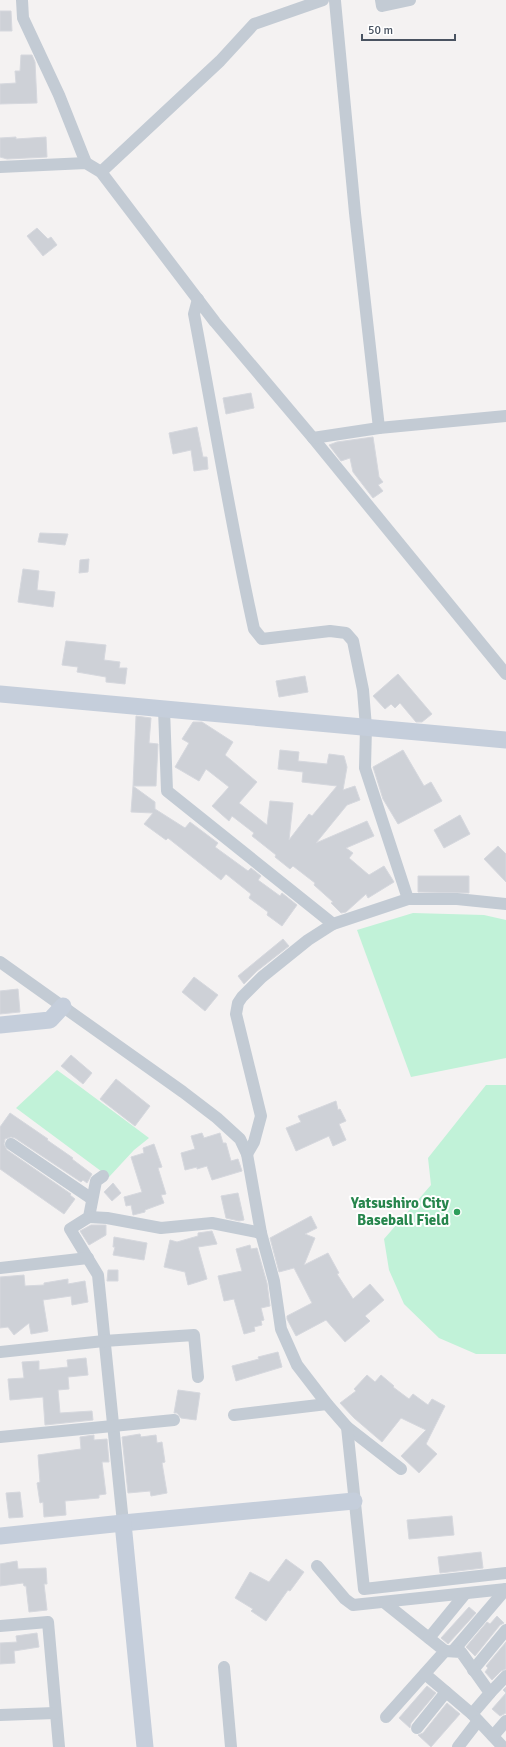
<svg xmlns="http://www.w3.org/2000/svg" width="506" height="1747" font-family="Signika,sans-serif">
	<rect width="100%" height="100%" fill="#f4f2f2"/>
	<g fill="#c1f2d8">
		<polygon points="413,913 484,915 506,920 506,1058 411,1077 357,930"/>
		<path d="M 57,1070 C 88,1092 118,1115 149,1138 L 134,1150 L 109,1177 L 16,1108 Z"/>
		<polygon points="486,1085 506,1085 506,1354 476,1354 439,1338 404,1304 389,1270 384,1239 431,1185 428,1158"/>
	</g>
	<g fill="#ced1d7" stroke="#d6d8de">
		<polygon points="0,11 11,11 12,31 0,31"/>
		<polygon points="21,55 32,55 35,62 37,103 0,104 0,84 16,83 15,71 20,71"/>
		<polygon points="16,137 16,139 46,137 47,157 7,159 0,157 0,138"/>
		<polygon points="37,228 48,239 51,237 57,245 43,256 27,236"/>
		<polygon points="251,393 254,408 226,414 223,398"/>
		<polygon points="197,427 203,457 207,457 208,469 194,471 191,450 173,454 169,433"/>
		<polygon points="373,437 379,477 383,482 378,485 383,491 373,498 353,472 350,458 341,461 329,445 337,442"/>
		<polygon points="40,533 68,534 65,545 38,542"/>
		<polygon points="89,559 88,572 79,573 80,560"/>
		<polygon points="23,569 39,571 37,590 55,592 53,607 18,602"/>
		<polygon points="66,641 106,645 104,660 120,662 119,668 127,668 125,684 106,682 106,677 77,672 78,667 62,665"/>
		<polygon points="398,674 432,714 422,722 416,722 400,703 395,708 391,704 385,709 373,696"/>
		<polygon points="305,676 308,692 279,697 276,681"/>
		<polygon points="136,716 151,718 149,743 158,744 156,786 133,786"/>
		<polygon points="193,722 202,722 233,742 225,755 257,782 239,803 267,825 270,801 293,803 289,840 309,814 312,816 337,786 302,782 303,772 278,769 280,750 299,752 298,761 327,764 329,754 344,756 347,767 343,790 355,786 360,800 347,805 316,843 367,821 374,836 346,848 353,853 349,858 369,875 384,866 394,882 368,898 366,894 346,912 341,913 331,903 333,902 314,885 315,883 293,866 290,869 275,857 276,855 252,836 254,833 232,816 229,821 212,806 229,787 206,769 199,781 175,767 189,743 182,739"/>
		<polygon points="403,750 424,786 431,782 442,801 398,824 383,799 373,767"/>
		<polygon points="133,786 155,802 155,809 185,828 190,822 218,843 215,847 248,871 251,868 261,876 258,880 280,896 282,893 297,905 282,926 267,915 268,912 249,898 251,894 226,874 221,880 168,838 166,840 144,824 153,813 131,812"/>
		<polygon points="460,815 470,834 444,848 434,830"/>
		<polygon points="498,846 506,854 506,882 484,859"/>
		<polygon points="418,876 469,876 469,893 418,892"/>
		<polygon points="283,939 289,946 257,971 244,984 238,976"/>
		<polygon points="194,977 218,995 205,1011 182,992"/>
		<polygon points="18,989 20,1012 0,1014 0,991"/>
		<polygon points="71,1055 92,1073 83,1084 61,1066"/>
		<polygon points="116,1079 150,1106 135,1126 100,1099"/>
		<polygon points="336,1101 338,1110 340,1109 346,1121 339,1124 346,1140 333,1146 329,1136 296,1151 286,1128 301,1122 298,1116"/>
		<polygon points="10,1113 48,1139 47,1140 73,1158 72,1159 92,1174 87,1183 83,1180 81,1182 15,1138 11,1137 5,1139 4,1144 7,1150 71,1194 70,1195 75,1199 64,1214 0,1169 0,1127"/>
		<polygon points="202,1133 204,1138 220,1133 223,1143 226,1143 231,1161 238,1159 242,1171 212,1180 207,1166 197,1169 197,1167 185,1170 181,1153 195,1149 191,1136"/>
		<polygon points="154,1144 162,1167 158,1168 166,1194 161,1195 164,1203 145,1210 145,1212 133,1215 131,1205 126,1206 124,1197 142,1192 131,1157 144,1153 143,1148"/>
		<polygon points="113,1183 121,1193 112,1201 104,1192"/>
		<polygon points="238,1193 244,1220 239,1221 226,1218 221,1196"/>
		<polygon points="311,1216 317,1228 305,1234 315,1238 304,1265 328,1253 339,1273 337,1274 353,1299 370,1284 384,1300 365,1316 370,1321 345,1342 326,1320 296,1336 287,1319 287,1316 312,1303 294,1268 279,1272 270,1238"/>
		<polygon points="91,1225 106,1225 106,1235 89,1245 80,1231"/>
		<polygon points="212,1231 217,1244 198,1247 207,1279 188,1285 185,1272 164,1267 170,1240 177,1242 198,1236 198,1233"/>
		<polygon points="114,1237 147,1243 144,1260 113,1255 115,1247 113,1247"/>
		<polygon points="250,1245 251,1249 257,1248 267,1283 270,1306 261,1308 264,1320 261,1321 262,1325 254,1327 255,1331 244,1334 234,1299 224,1301 218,1276 242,1271 236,1249"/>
		<polygon points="108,1270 118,1270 118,1281 107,1281"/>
		<polygon points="24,1275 25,1286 44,1285 44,1283 68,1279 68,1284 85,1281 88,1302 72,1305 71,1296 43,1300 48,1331 31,1334 29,1323 14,1335 8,1327 0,1328 0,1277"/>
		<polygon points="278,1352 282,1367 236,1381 232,1366 259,1359 258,1357"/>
		<polygon points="86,1358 88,1375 68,1377 69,1389 58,1390 60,1413 92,1411 93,1420 45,1425 43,1397 10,1400 8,1379 24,1378 22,1362 39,1361 39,1370 68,1367 67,1360"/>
		<polygon points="367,1375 375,1382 381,1375 394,1386 393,1387 409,1399 413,1394 428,1405 432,1399 445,1406 426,1444 437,1454 419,1473 401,1456 426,1430 401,1418 382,1442 354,1418 340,1403 356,1391 354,1389"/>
		<polygon points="178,1390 200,1393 196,1420 181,1418 177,1413 174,1413"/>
		<polygon points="140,1434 141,1437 156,1435 157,1443 162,1442 165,1462 162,1463 167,1493 151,1496 150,1491 128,1493 122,1437"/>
		<polygon points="94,1435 94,1440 107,1439 109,1462 102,1462 106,1494 99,1495 99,1498 65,1501 66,1515 44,1517 43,1502 40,1503 37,1483 40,1482 38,1455 81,1449 80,1437"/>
		<polygon points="20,1492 23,1517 9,1518 6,1493"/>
		<polygon points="452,1516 454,1535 409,1539 407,1520"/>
		<polygon points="481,1552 483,1568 440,1573 438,1557"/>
		<polygon points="286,1559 304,1572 290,1591 288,1590 266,1621 251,1611 253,1609 235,1598 250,1572 269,1582"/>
		<polygon points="17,1561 18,1569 46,1568 47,1584 44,1584 47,1610 29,1612 26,1586 24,1586 23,1583 0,1586 0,1564"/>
		<polygon points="469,1607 476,1613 448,1644 441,1638"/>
		<polygon points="497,1616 504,1623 500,1625 475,1656 466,1647 487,1622 490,1624"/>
		<polygon points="37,1633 39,1647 14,1651 15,1663 0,1664 0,1643 17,1642 16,1636"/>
		<polygon points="506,1642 506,1669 501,1671 492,1680 485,1672 488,1668 486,1666"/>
		<polygon points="427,1686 436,1693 411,1723 410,1728 399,1718"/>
		<polygon points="506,1687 506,1713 500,1716 492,1709 506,1693 503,1690"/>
		<polygon points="447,1703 460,1714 431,1747 418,1735 423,1733"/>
	</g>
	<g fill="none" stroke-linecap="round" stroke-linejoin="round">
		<g stroke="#c3cbd4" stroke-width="12">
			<polyline points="22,0 23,18 59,95 86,163"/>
			<polyline points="381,0 382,6 410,0"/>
			<polyline points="335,1 355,213 379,428"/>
			<polyline points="0,167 86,163 101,172 215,322 313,438 506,674"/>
			<polyline points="101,172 220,61 254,24 323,0"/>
			<path d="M 198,299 L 194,314 C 214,419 231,525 254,629 L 262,639 L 330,631 L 346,633 L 353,641 L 363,690 L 366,727 L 365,768 L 408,899"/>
			<polyline points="313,438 379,428 506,416"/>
			<polyline points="164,709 167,791 333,924"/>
			<polyline points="0,962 183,1092 217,1118 240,1139 247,1154 261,1233 274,1281 281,1329 297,1365 327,1404 347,1427 401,1469"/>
			<polyline points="11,1144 92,1199"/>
			<polyline points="247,1154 254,1142 261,1116 236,1014 238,1003 242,997 262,977 308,940 333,924 408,899 457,899 506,904"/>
			<polyline points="103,1176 96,1181 89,1217 70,1229 98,1275 123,1523"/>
			<polyline points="89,1217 107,1218 161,1228 212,1223 261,1233"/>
			<polyline points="0,1268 88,1258"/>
			<polyline points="0,1352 104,1341 194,1335 198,1377"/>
			<polyline points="234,1415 327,1404"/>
			<polyline points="347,1427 364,1589 506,1573"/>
			<polyline points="0,1437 174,1420"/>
			<polyline points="317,1566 345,1599 353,1605 506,1589"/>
			<polyline points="385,1603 445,1651 386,1717"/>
			<polyline points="0,1626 48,1622 59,1747"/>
			<polyline points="429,1638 465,1594"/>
			<polyline points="453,1651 506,1589"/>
			<polyline points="224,1667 231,1747"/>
			<polyline points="473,1670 506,1630"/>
			<polyline points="425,1674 472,1714 490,1693 461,1652 445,1651"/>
			<polyline points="490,1693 506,1676"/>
			<polyline points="472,1714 503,1747"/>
			<polyline points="0,1715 55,1713"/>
			<polyline points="417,1728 446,1692"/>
			<polyline points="493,1736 506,1721"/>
			<polyline points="458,1747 478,1721"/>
		</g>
		<g stroke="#c5cedb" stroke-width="17">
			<polyline points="0,694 506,740"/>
			<polyline points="0,1025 50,1020 63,1006"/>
			<polyline points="123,1523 354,1501"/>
			<polyline points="0,1536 123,1523 145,1747"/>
		</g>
	</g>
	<circle fill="#2e9e5b" stroke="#fff" stroke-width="1.5" cx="457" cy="1212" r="4"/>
	<g text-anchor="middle" stroke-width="4" stroke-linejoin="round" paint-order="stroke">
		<g font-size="15" font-weight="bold" fill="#27864d" stroke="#fff" text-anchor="end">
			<text x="449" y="1208">Yatsushiro City<tspan x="449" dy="17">Baseball Field</tspan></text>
		</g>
	</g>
	<path d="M362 34v6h93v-6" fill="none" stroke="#495361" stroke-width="2"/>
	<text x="368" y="34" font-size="12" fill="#495361" stroke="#ffffff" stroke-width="3" paint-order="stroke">50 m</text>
</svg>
